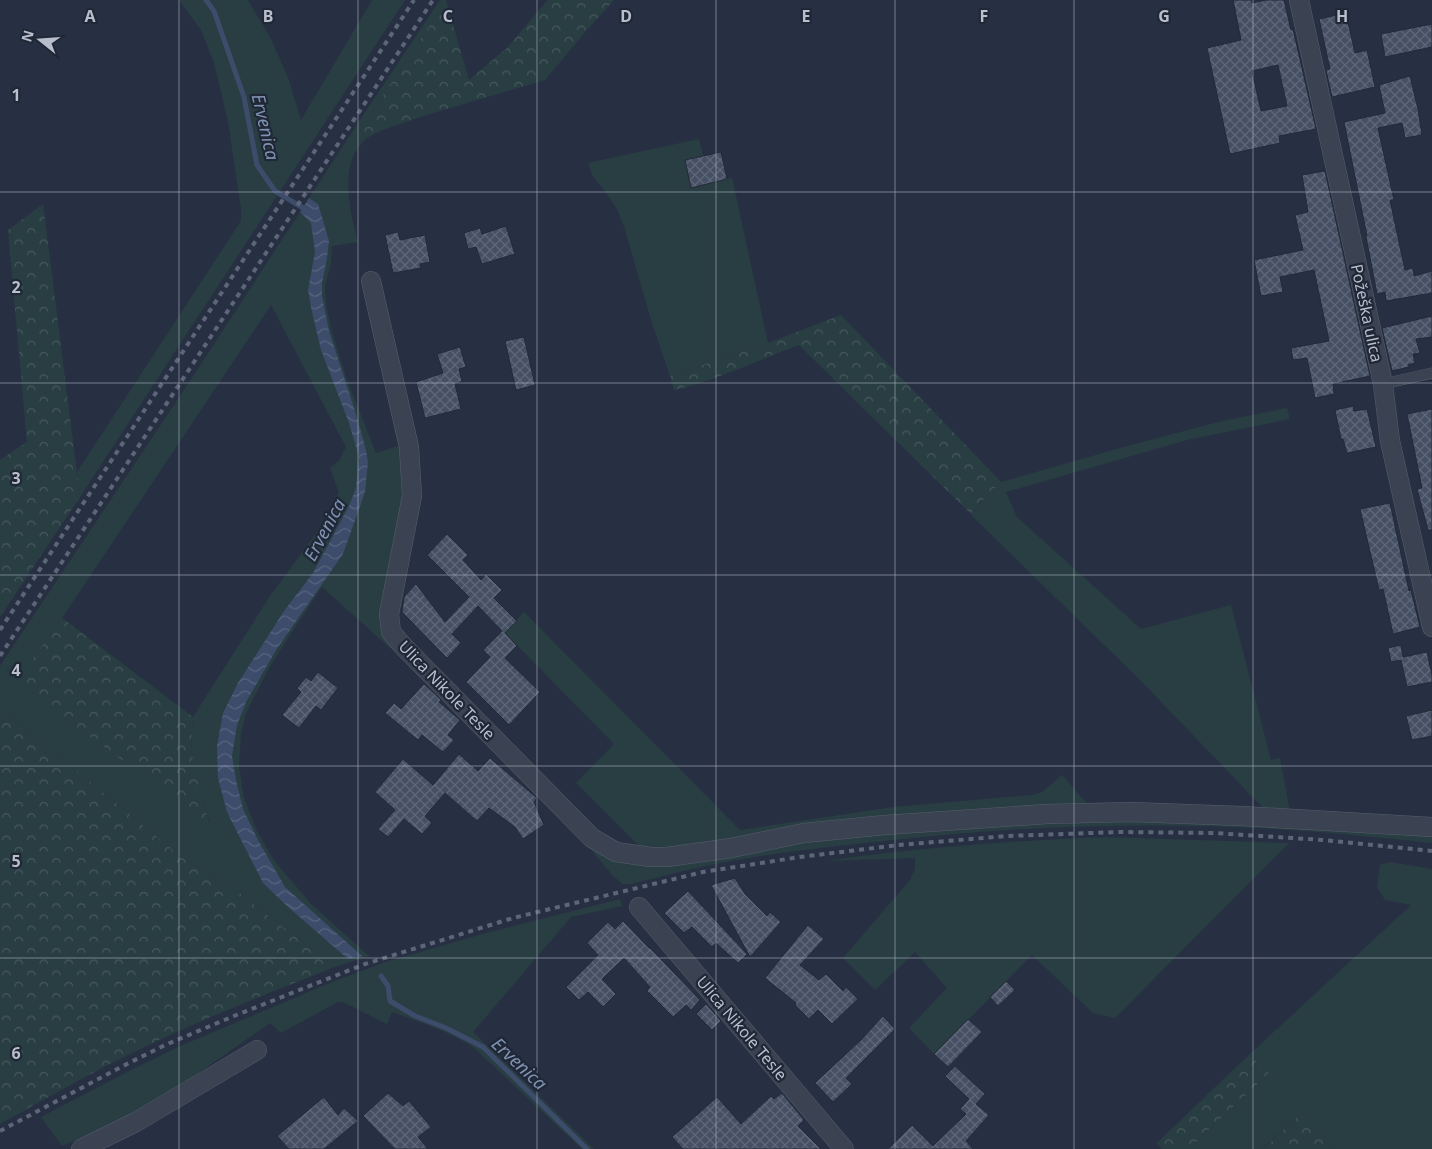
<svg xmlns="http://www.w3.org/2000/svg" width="1432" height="1149" font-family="'Noto Sans',sans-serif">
	<defs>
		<pattern id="forest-crowns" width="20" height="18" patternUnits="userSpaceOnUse" patternTransform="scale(1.25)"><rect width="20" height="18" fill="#293e43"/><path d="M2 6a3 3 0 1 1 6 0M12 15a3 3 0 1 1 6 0" fill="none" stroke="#46585d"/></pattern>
		<pattern id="water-waves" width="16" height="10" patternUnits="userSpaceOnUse" patternTransform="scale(1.25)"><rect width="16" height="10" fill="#3d4c6b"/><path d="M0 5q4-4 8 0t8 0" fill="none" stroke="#57647f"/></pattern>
		<pattern id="building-cross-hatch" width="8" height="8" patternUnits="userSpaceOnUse" patternTransform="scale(1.25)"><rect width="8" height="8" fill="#465064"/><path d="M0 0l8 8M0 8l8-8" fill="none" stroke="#5f6779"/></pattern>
	</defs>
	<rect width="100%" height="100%" fill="#273042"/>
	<g fill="#293e43" fill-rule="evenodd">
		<polygon points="179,0 248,0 271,39 289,80 301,120 372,0 405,0 80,497 77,472 241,221 241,209 228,121 214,63 201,30"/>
		<path d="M 440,0 L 447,0 L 360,130 L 367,138 C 337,162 350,211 358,242 L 332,246 L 331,263 L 325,286 L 326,305 L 333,335 L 347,380 L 376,453 L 404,444 L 406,491 L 394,646 L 391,649 L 322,587 L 286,641 L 268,670 L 246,713 L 241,733 L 239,767 L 244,798 L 257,831 L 273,859 L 311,904 L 369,956 L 332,968 L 318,954 L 238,892 L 184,859 L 0,708 L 0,666 L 188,384 L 362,117 ZM 271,305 L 346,447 L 339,461 L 330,468 L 339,493 L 325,521 L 268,599 L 193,717 L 191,749 L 200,793 L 210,823 L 17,682 L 62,618 Z"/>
		<polygon points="699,139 703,156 685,160 691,187 732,178 768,343 670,376 651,320 624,226 617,209 605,191 593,177 588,163"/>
		<polygon points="1287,408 1290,419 1187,440 1006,492 1017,517 1141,629 1231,605 1271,760 1280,758 1290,812 1268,813 1139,679 971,515 988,494 1001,482 1120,448 1218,422"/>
		<path d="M 524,612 L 740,830 L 893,807 L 1033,795 L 1042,792 L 1062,775 L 1091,808 L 715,840 C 690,845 665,849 640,847 L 576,783 L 614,744 L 505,633 Z"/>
		<path d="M 1080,818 L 1432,834 L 1432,843 C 1394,839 1357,835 1319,832 C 1180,821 1041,824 903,839 C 845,845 787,851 730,861 C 697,867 664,876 631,884 L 623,884 L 613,876 L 585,842 L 606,852 Z"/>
		<path d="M 1106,837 L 1289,843 L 1115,1018 L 1093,1013 L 1032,955 L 934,1054 L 909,1028 L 947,988 L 915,952 L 875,990 L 843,958 L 910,880 L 915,869 L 915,858 L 826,861 C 919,847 1012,841 1106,837 Z"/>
		<polygon points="1390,862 1432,869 1432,1149 1336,1149 1301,1113 1262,1149 1189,1149 1269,1073 1249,1055 1411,905 1385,900 1377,887 1380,865"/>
		<path d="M 620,899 L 622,906 L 571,917 L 473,1032 L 594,1149 L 582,1149 L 473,1047 C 448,1031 420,1022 392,1012 L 387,1024 L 343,1002 L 338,1002 L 281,1033 L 270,1023 L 157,1102 L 130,1117 L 62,1146 L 41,1117 L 127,1072 L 178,1047 L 337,980 L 389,961 L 486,933 Z"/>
	</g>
	<g fill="url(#forest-crowns)">
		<polygon points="548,0 614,0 586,31 545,80 423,116 382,130 367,138 360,130 446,1 469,80 507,48"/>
		<polygon points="43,204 80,497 0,617 0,460 27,442 8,230"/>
		<path d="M 841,315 L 1001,482 L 988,494 L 971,514 L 799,345 C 758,360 717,380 674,390 L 670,376 L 768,343 Z"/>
		<polygon points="62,618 193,717 191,749 200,793 210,825 16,682"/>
		<path d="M 0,708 L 184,859 L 238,892 L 318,954 L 332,968 C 276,990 220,1012 166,1037 C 109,1062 54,1094 0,1124 Z"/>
		<polygon points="1249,1055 1269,1073 1189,1149 1162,1149 1157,1143"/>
		<polygon points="1301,1113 1336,1149 1262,1149 1265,1147"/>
	</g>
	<polygon fill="url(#water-waves)" points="309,198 318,204 329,241 327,258 322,283 322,296 329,331 355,411 366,450 368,462 365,492 343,554 276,650 246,702 237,725 232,756 236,780 243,809 259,842 285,887 362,956 348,959 288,907 263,883 227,812 218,778 217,746 223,713 238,683 284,611 313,573 349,506 356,488 359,457 349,423 321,350 312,312 308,290 315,252 311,223 300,212"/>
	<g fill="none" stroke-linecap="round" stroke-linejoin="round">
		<g stroke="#3d4c6b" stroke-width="5">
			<polyline points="206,0 214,11 244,97 257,165 275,191 308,211"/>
			<polyline points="381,976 388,986 390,1001 415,1016 446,1028 483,1047 587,1149"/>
		</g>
	</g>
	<g fill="url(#building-cross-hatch)" stroke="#222a39" fill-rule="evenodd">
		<path d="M 1233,0 L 1251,0 L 1252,3 L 1266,0 L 1284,0 L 1291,30 L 1293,29 L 1316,129 L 1279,136 L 1280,143 L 1230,154 L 1207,48 L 1241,40 ZM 1278,65 L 1287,106 L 1261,111 L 1252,71 Z"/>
		<polygon points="1346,13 1355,53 1367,50 1375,87 1332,97 1326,70 1330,69 1319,19"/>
		<polygon points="1432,24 1432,47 1385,57 1381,34"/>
		<polygon points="1410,76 1418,109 1422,135 1405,138 1402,123 1378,128 1394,200 1390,200 1405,270 1413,268 1414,276 1432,271 1432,293 1386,301 1385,292 1377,294 1366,237 1367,236 1344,122 1385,113 1379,85"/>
		<polygon points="721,152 727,179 691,188 685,160"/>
		<polygon points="1325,171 1370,376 1333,384 1334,394 1315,398 1307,358 1293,360 1291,348 1329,341 1314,270 1280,277 1283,292 1261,296 1254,260 1303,250 1295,215 1308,212 1302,175"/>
		<polygon points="506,226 515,254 482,264 476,247 468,249 464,233 480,228 482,234"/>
		<polygon points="398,232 400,240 425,235 430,262 420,264 421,268 393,273 385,235"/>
		<polygon points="1432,316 1432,337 1416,339 1420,353 1413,354 1415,363 1408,365 1409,367 1392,371 1382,328"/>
		<polygon points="524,337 535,385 516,390 505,341"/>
		<polygon points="460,347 466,367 459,369 462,381 455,384 461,409 425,418 416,382 443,373 437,354"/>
		<polygon points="1353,406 1354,411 1367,409 1376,447 1347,453 1343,439 1341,439 1335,410"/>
		<polygon points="1432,409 1432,530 1428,530 1417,489 1422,488 1407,414"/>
		<polygon points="1390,503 1409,591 1411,590 1420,627 1393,634 1383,589 1379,590 1360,509"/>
		<polygon points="447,534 468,555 463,560 481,580 486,574 502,590 494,598 517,621 505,633 517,646 505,658 540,692 509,725 466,682 490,657 483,650 502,631 478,606 452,634 461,643 447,658 402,612 404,597 416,584 445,622 469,597 427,555"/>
		<polygon points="1401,645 1403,657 1427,652 1432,675 1432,682 1407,687 1401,660 1391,662 1388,648"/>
		<polygon points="318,672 338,688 321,710 316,706 299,728 282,715 301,692 297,688 306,677 311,681"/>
		<polygon points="424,684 441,700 439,702 460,720 448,735 454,740 443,752 422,735 418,740 385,713 394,703 401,709"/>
		<polygon points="1432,710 1432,736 1412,740 1406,716"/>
		<polygon points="459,754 478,771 490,758 537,798 534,802 544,825 523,839 515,827 489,808 477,821 445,793 425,816 432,823 422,834 404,819 388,837 378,829 395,810 375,792 403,759 433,785"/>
		<polygon points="735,878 745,894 767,916 770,912 781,922 750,957 711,885"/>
		<polygon points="688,891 747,954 738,963 716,943 712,947 692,927 684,933 664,913"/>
		<polygon points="623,921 649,948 650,948 700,1000 691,1010 686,1005 673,1017 647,991 650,987 624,958 602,979 616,994 603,1007 588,992 579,1000 566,987 598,955 587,943 608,922 615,929"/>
		<polygon points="808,925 824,939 800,965 819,980 826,974 843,991 846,987 858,999 832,1024 818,1010 809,1019 795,1005 796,1003 765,978"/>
		<polygon points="1006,981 1015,990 998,1006 990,997"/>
		<polygon points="706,1004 721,1021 712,1030 696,1014"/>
		<polygon points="883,1016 895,1029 846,1078 852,1084 833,1102 815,1083 861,1040"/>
		<polygon points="968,1019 982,1032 948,1067 934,1054"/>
		<polygon points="955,1066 985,1094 976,1104 989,1115 966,1141 973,1149 888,1149 912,1125 933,1146 966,1114 960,1109 969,1099 945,1076"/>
		<polygon points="388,1093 403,1106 409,1101 431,1127 418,1137 428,1149 395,1149 363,1116"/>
		<polygon points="782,1093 804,1120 798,1126 821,1149 683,1149 672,1137 717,1097 741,1124 771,1096 774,1099"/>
		<polygon points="324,1097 338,1115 344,1108 358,1121 324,1149 289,1149 277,1136"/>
	</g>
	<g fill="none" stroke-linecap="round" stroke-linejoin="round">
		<defs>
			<polyline id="service" points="1383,384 1432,373"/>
			<g id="minor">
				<polyline points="1299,0 1383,384 1390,441 1432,627"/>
				<polyline points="371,281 409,447 412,496 389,614 391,632 403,646 592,838 616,852 650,857 667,857 731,848 804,833 885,825 1047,814 1131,812 1242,816 1432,827"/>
				<polyline points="639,907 844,1149"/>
				<polyline points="81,1149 136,1122 257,1050"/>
			</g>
		</defs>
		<use href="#service" stroke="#565e6c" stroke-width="11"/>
		<use href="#minor" stroke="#565e6c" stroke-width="20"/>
		<use href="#service" stroke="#3b4352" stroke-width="10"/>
		<use href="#minor" stroke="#3b4352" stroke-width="19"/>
		<g stroke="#5d6679" stroke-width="4" stroke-dasharray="5 5" stroke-linecap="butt">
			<polyline points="0,630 414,0"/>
			<polyline points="0,656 433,0"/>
			<polyline points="0,1131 123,1066 165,1045 234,1016 365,964 513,918 703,872 800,857 899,845 1007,836 1119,832 1214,833 1323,840 1432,851"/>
		</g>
	</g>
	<path fill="none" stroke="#b8becc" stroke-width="1" stroke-opacity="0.55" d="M 179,0 L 179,1149M 358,0 L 358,1149M 537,0 L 537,1149M 716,0 L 716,1149M 895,0 L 895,1149M 1074,0 L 1074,1149M 1253,0 L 1253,1149M 0,192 L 1432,192M 0,383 L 1432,383M 0,575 L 1432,575M 0,766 L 1432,766M 0,958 L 1432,958"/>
	<g text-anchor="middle" stroke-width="4.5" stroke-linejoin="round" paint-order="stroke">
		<g font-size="16" fill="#b8becc" stroke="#202837">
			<text transform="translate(1367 313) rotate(78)" y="6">Požeška ulica</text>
			<text transform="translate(447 690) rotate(46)" y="6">Ulica Nikole Tesle</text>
			<text transform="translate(742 1028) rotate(50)" y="6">Ulica Nikole Tesle</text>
		</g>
		<g font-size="18" font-style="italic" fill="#8092b2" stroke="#202837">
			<text transform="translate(265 127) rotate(77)" y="6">Ervenica</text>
			<text transform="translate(325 530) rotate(-62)" y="6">Ervenica</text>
			<text transform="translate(519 1064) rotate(43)" y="6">Ervenica</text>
		</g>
	</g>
	<g font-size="16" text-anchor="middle" font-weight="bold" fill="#b8becc" stroke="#202837" stroke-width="4.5" stroke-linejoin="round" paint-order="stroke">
		<text x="90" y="22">A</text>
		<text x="268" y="22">B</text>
		<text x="448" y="22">C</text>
		<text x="626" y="22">D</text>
		<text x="806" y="22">E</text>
		<text x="984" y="22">F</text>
		<text x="1164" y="22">G</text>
		<text x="1342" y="22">H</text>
		<text x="16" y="101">1</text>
		<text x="16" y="293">2</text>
		<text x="16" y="484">3</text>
		<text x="16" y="676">4</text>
		<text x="16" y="867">5</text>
		<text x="16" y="1059">6</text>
	</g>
	<g transform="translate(40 40) rotate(287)" stroke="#202837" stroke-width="4" paint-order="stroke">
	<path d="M0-4L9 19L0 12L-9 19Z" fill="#b8becc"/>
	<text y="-8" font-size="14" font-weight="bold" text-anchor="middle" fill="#b8becc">N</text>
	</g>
</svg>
